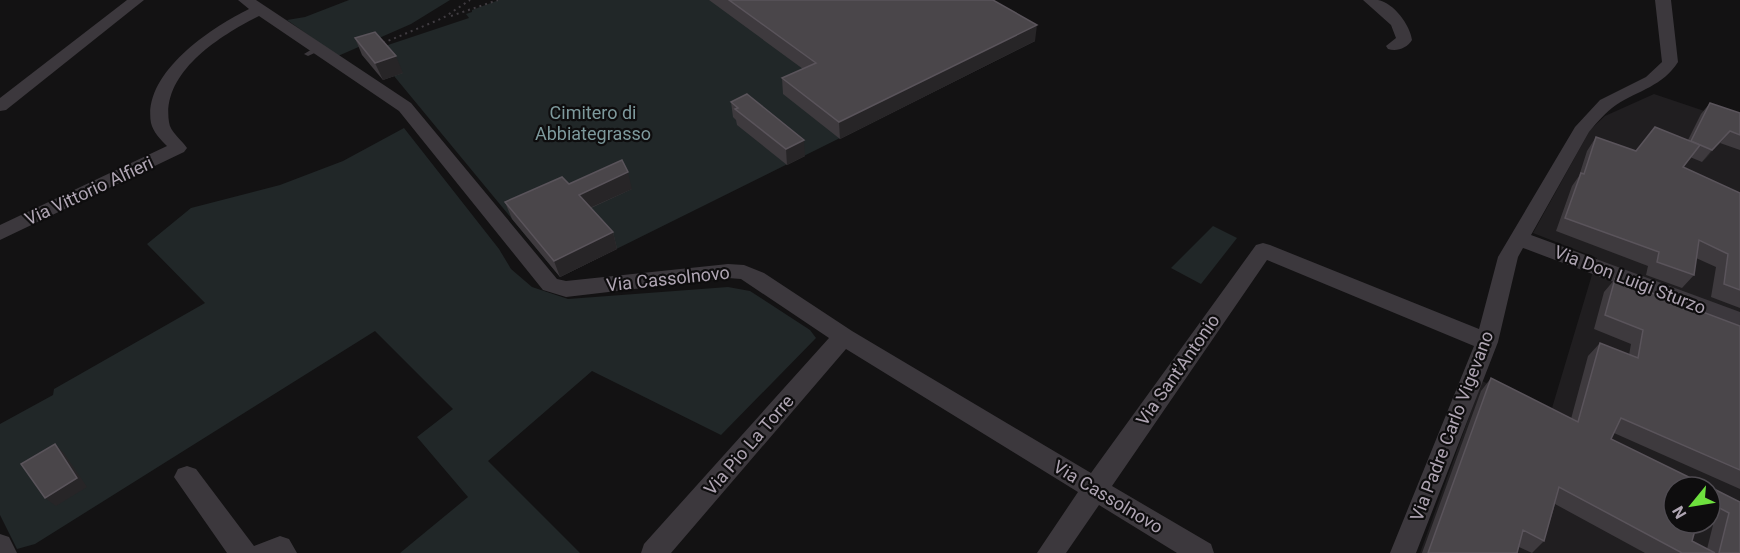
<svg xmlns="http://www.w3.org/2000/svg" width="1740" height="553" font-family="Roboto,sans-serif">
	<rect width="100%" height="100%" fill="#131213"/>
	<path fill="#201e20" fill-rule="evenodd" d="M 1654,94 L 1740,123 L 1740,553 L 1420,553 L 1482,381 L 1552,415 L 1552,408 L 1597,258 L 1533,233 L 1590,130 L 1605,116 ZM 1674,487 L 1710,487 L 1710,523 L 1674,523 Z"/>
	<g fill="#212728">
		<polygon points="349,0 450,0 411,24 338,56 287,20 305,17"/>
		<polygon points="499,0 965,0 1035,41 560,277 394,76 384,79 373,50 469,18 466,14 472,12 472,10"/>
		<polygon points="404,128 499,249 511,269 532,287 568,299 728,287 750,291 810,330 816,338 721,435 592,371 488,461 580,553 400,553 468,497 417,437 453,409 375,331 35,544 17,549 0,515 0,424 53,395 54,389 205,303 147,244 191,208 280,185 343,161"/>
		<polygon points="1213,226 1237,238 1201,284 1171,268"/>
	</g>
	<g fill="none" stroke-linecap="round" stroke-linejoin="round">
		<g stroke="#403c41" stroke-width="2" stroke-dasharray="2 4" stroke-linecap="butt">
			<polyline points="451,16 498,0"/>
			<polyline points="383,43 443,18 470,0"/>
		</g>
		<polygon fill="#3c383d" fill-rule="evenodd" points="314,48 320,48 321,50 308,56 304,54"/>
		<g fill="#3c383d" fill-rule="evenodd">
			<polygon points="127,0 144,0 6,110 0,111 0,98"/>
			<path d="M 238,0 L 256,0 L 411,103 L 557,279 L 566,281 L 728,264 L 744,265 L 764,273 L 852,331 L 1091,473 L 1256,245 L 1263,243 L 1270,245 L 1479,329 L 1498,257 L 1575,127 L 1600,100 L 1646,77 L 1662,62 L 1655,0 L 1671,0 L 1678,62 C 1663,86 1639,90 1616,105 C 1606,112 1597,122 1589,132 L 1531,235 L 1740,312 L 1740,329 L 1523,248 L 1518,257 L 1498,342 L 1416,553 L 1390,553 L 1474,346 L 1267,260 L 1112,486 L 1211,544 L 1214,553 L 1177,553 L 1099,505 L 1066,553 L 1037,553 L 1078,492 L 846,349 L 671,553 L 641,553 L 644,544 L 829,338 L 741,279 L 728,278 L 566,297 L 543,290 L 399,111 L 259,16 C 221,35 161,72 169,122 C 170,132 182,140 187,148 L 184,152 L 0,240 L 0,225 L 167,146 C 161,140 153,132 151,123 C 142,73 212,27 249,9 Z"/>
			<path d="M 1363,0 C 1368,0 1374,0 1378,0 C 1394,3 1410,25 1412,40 C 1407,48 1397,52 1388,49 L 1386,46 L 1396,38 L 1391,25 Z"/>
			<polygon points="187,466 196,469 254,546 280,536 289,539 297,553 227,553 174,477 178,469"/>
			<polygon points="0,534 9,537 17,553 0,553"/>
		</g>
	</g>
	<g fill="#3e3a3e">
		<polygon points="709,0 993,0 1035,41 840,139 783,94 782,78 803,69"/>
		<polygon points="355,38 403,73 383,80 362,55"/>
		<polygon points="731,102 805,156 787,165 737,125 736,120 733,117"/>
		<polygon points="1710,103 1740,113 1740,150 1720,143 1702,162 1690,157 1683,167 1740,193 1740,308 1711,297 1716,267 1696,258 1694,275 1682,288 1646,275 1648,266 1556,231 1572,186 1579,176 1587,151 1596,137 1636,151 1688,140 1701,114"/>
		<polygon points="632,189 591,208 613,232 617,249 560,277 512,219 505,202"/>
		<polygon points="1615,279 1740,326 1740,489 1614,433 1611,439 1674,487 1692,541 1707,549 1713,525 1709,523 1710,523 1710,487 1740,502 1740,553 1645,553 1555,504 1544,541 1532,553 1519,547 1517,553 1422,553 1481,391 1491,378 1571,419 1588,356 1600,343 1629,355 1631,344 1594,329 1604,292"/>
	</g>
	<g fill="#272527">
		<polygon points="1037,25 1035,41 840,139 839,122"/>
		<polygon points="396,56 403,73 383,80 375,63"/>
		<polygon points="1730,131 1720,143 1702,162 1712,150"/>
		<polygon points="804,140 805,156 787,165 786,149"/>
		<polygon points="628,172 632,189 583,211 579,195"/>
		<polygon points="613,232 617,249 560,277 554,261"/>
		<polygon points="55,444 64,453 87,487 56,506 45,498"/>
	</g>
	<g fill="#4a464a" stroke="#5a545b" stroke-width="1.5">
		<polygon points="729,0 993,0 1037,25 839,122 782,78 816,63"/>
		<polygon points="375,32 396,56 375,63 355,38"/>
		<polygon points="747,94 804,140 786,149 735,109 738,108 731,102"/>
		<polygon points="1710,103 1740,113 1740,135 1730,131 1712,150 1691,141"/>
		<polygon points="1655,127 1700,145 1683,167 1740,193 1740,290 1724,284 1728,254 1699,240 1694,275 1657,262 1659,252 1565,218 1581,173 1584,174 1596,137 1636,151"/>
		<polygon points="622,160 628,172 579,195 613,232 554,261 505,202 562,177 569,184"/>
		<polygon points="1615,279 1740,326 1740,470 1621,418 1611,439 1709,487 1674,487 1674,523 1697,523 1692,541 1715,553 1682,553 1559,487 1544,541 1523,530 1517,553 1428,553 1491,378 1578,422 1600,343 1638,358 1643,330 1605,315"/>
		<polygon points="55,444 77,478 45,498 21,464"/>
		<polygon points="1710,487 1740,502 1740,553 1719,553 1729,513 1710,503"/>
	</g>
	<g text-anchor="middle" stroke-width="4.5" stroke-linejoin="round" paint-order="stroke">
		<g font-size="18" fill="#7d999c" stroke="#0e0d0e">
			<text x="593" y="119">Cimitero di<tspan x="593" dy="21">Abbiategrasso</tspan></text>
		</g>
		<g font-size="18" fill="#afa5b3" stroke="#0e0d0e">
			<text transform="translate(89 191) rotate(-25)" y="6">Via Vittorio Alfieri</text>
			<text transform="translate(668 279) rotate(-6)" y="6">Via Cassolnovo</text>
			<text transform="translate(1630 280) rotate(21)" y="6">Via Don Luigi Sturzo</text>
			<text transform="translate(1178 370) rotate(-55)" y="6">Via Sant'Antonio</text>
			<text transform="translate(1452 426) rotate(-69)" y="6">Via Padre Carlo Vigevano</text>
			<text transform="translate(749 445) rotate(-49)" y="6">Via Pio La Torre</text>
			<text transform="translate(1108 497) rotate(31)" y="6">Via Cassolnovo</text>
		</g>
	</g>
	<g transform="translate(1692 505) rotate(240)"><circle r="28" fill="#0e0d0e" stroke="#4e4a50" stroke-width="1.5"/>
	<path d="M0-4.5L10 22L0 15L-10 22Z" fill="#6ee03e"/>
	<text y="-9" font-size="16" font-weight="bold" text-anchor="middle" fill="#afa5b3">N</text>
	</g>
</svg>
